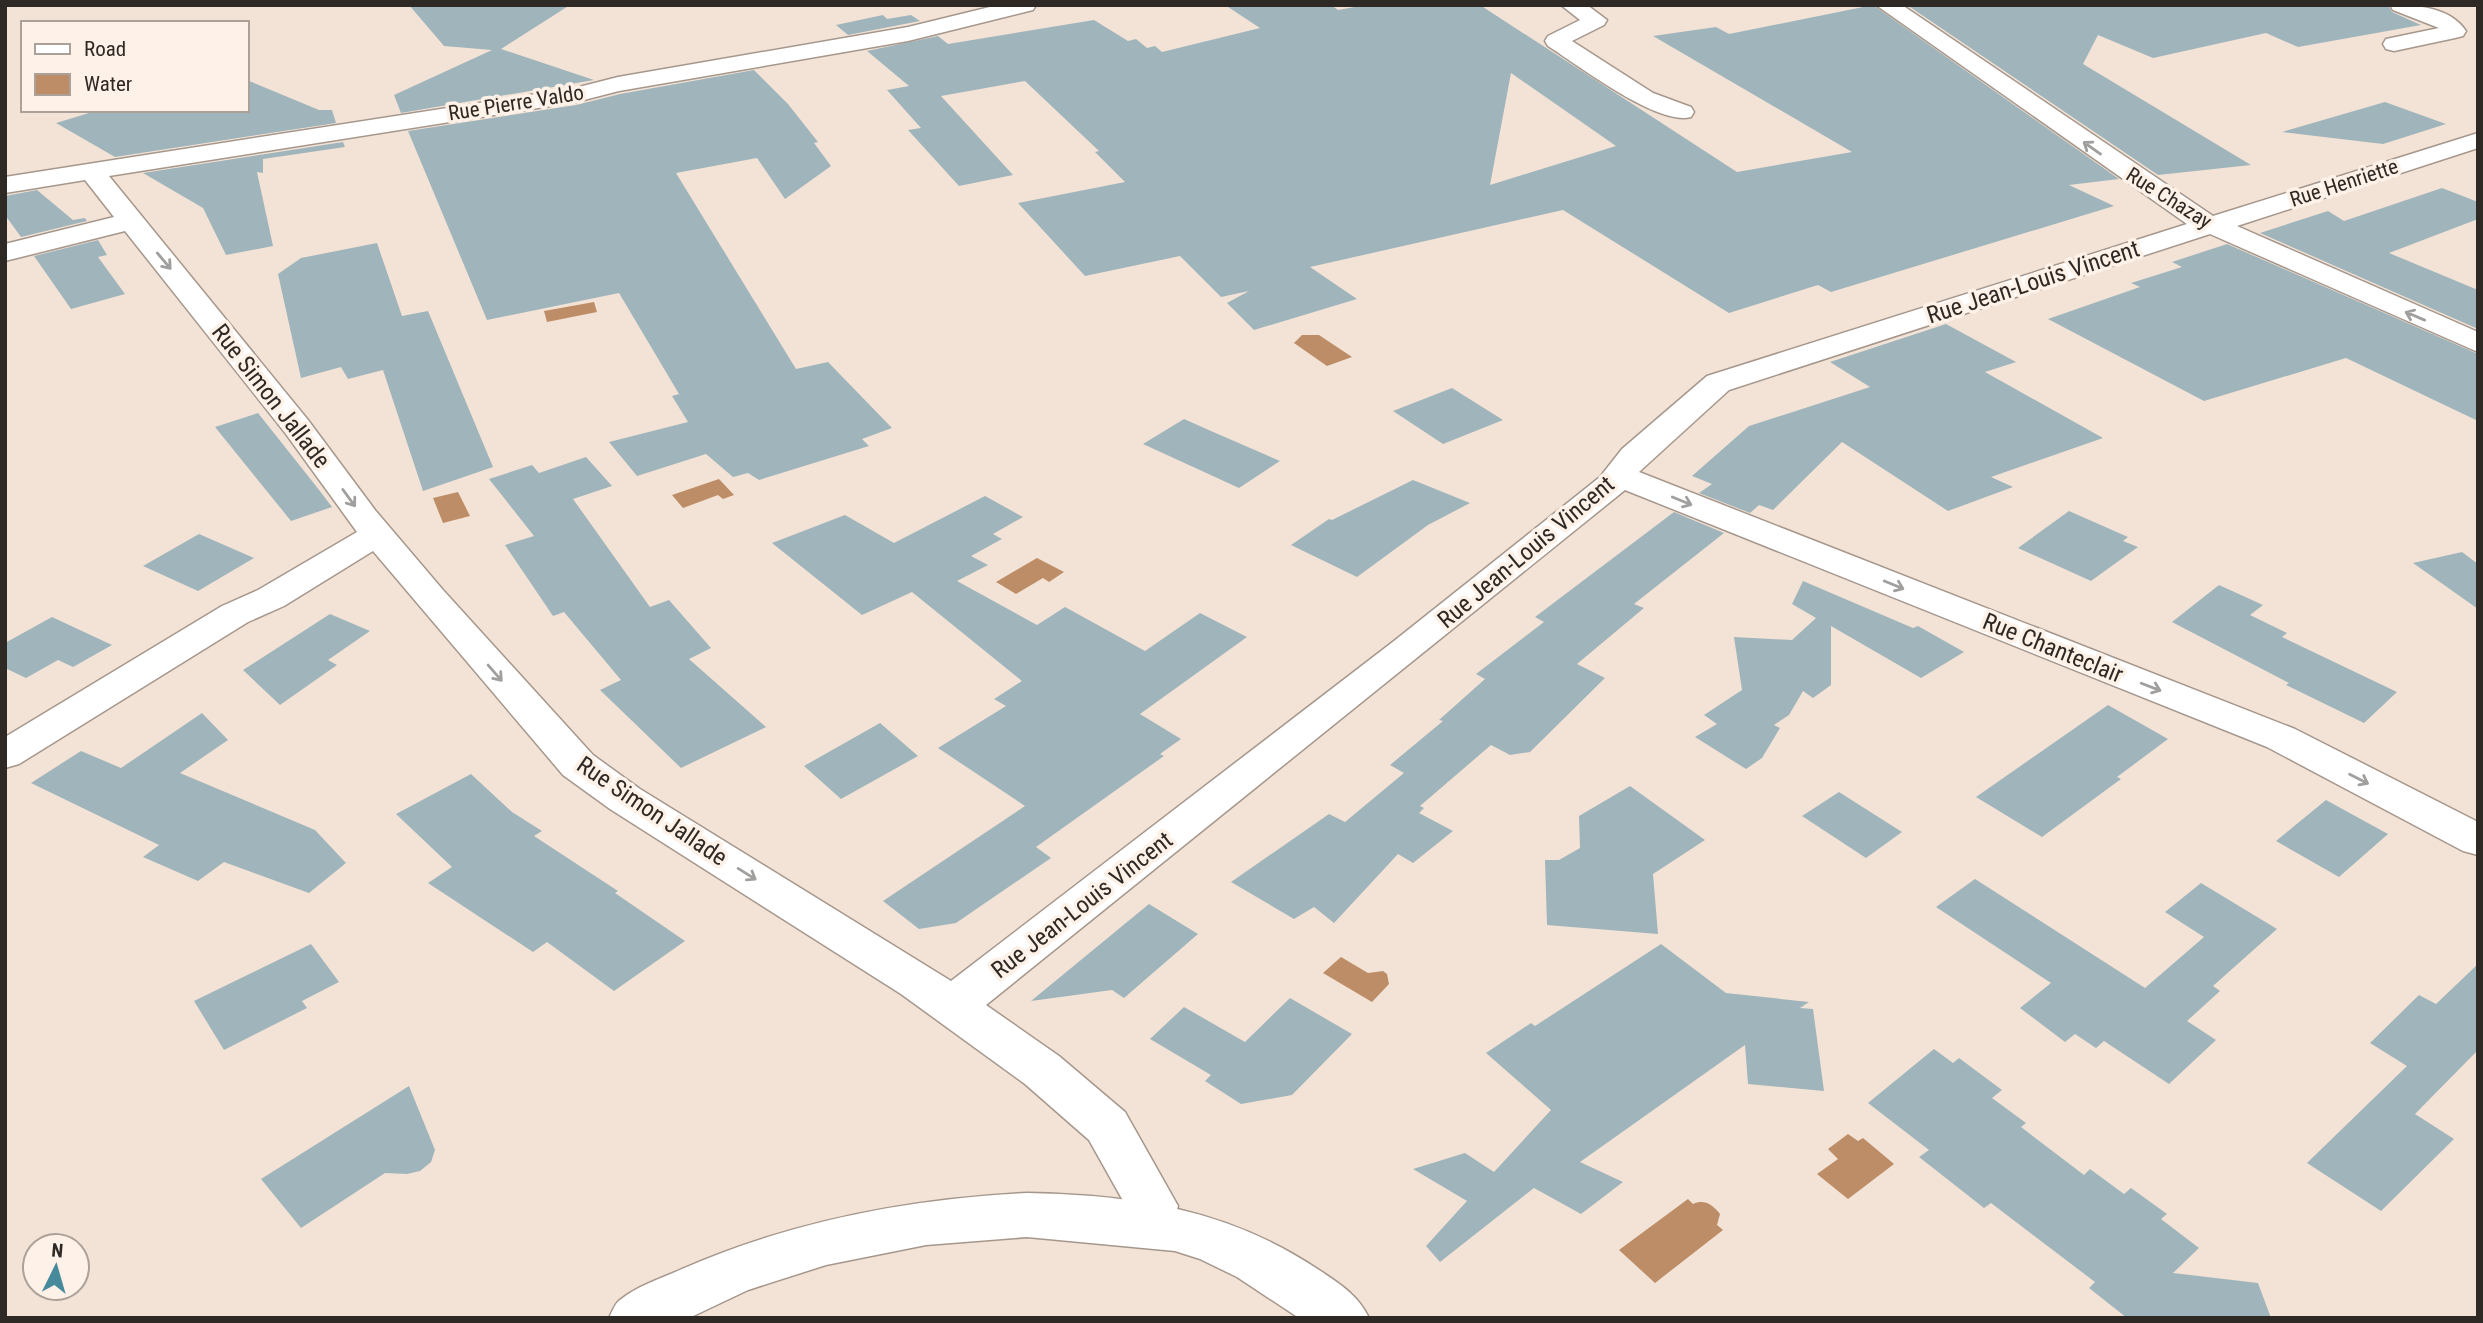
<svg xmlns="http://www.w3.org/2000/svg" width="2483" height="1323" font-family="'Roboto Condensed',sans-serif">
	<rect width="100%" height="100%" fill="#f3e3d6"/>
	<g fill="#bc8d66">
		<polygon points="594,302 597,312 547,322 544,311"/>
		<polygon points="1302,335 1319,335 1352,357 1327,366 1294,343"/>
		<polygon points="719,479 734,495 723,499 718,495 683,508 672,495"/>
		<polygon points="458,492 470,516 443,523 433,498"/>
		<polygon points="1037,558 1064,572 1049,582 1043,578 1016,594 996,582"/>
		<polygon points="1341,957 1368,973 1383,971 1387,974 1389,984 1372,1002 1323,973"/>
		<polygon points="1848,1134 1858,1141 1863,1138 1894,1164 1848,1199 1817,1174 1838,1159 1828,1149"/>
		<path d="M 1688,1199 L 1693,1204 C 1704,1199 1712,1204 1720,1214 L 1717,1225 L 1723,1230 L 1655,1283 L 1619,1250 Z"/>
	</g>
	<g fill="#a0b5bb" fill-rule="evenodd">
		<polygon points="409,5 570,5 501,49 594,80 401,113 394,95 492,50 444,46"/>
		<path d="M 1225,5 L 1331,5 L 1338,10 L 1366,5 L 1480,5 L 1737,172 L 1852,152 L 1653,36 L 1716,27 L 1729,34 L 1873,5 L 2119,179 L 2069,185 L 2114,206 L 1831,292 L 1818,285 L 1729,313 L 1563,210 L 1310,267 L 1357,299 L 1254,330 L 1227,303 L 1249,291 L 1221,297 L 1180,256 L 1085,276 L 1018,203 L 1125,182 L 1095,152 L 1099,151 L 1025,81 L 941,96 L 1013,175 L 959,186 L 908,130 L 921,128 L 887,90 L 909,86 L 867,51 L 938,36 L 948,44 L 1094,20 L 1128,41 L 1136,39 L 1147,48 L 1155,46 L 1162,52 L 1260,28 ZM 1511,73 L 1616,146 L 1490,185 Z"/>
		<polygon points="1907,5 2388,5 2392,12 2421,25 2298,47 2266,33 2153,58 2098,35 2083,64 2251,165 2158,175"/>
		<polygon points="883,15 887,19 911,15 920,21 848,35 836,25"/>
		<polygon points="754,70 788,104 818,142 814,143 831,166 785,199 757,158 676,173 796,369 828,362 892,428 862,439 869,446 759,480 748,473 733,477 706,454 637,476 609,442 688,422 672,396 679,394 619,293 487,320 408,131 576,105 620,94"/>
		<polygon points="247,80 319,110 332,110 336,123 115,157 56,123 99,110 247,110"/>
		<polygon points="2385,102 2446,124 2383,144 2282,132"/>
		<polygon points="343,142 345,147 263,159 263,173 257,172 273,246 226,255 203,208 143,173"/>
		<polygon points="2442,188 2478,202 2478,219 2389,253 2478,290 2478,329 2260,233 2328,211 2344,221"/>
		<polygon points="37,190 73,220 85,218 87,221 21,237 5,215 5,196"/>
		<polygon points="98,240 107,255 98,257 125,294 71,309 34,256"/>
		<polygon points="377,243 402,316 428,311 493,467 423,491 383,370 348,379 341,367 301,378 278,274 301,258"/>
		<polygon points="2227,244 2478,354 2478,421 2346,358 2204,401 2048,319 2140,287 2131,283 2182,267 2172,262"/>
		<polygon points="1946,324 2016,362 1985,372 2103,438 1991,477 2013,487 1948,511 1842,442 1773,510 1759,505 1750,513 1699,493 1712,484 1692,476 1749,426 1870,387 1830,362"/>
		<polygon points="1452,388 1503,420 1443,444 1393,411"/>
		<polygon points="258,413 316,486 332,507 291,521 215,427"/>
		<polygon points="1184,419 1211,431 1280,461 1239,488 1143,444"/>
		<polygon points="586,457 612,486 573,499 650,607 669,600 711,648 689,659 766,727 681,768 600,690 621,680 564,612 553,616 505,545 534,536 489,479 532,465 539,473"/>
		<polygon points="1413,480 1470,503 1428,525 1357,577 1291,545 1329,519 1332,520"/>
		<polygon points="985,496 1023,517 993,534 1002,539 971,556 988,565 957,581 1037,625 1065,607 1145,651 1200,613 1247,637 1140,714 1181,739 1160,754 1164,756 1036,847 1051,858 956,923 919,929 883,901 1025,806 938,748 1006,706 994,699 1022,681 912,592 862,615 772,543 845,515 894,543"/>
		<polygon points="2069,511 2128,537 2123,541 2138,547 2091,581 2018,548"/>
		<polygon points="1674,512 1724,533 1634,604 1644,608 1577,664 1605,678 1530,752 1510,755 1491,745 1420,806 1424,808 1419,813 1453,831 1413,863 1398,854 1334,923 1314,907 1294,919 1231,882 1329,814 1345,822 1404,773 1390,765 1443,721 1439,720 1485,679 1476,674 1544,622 1535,617"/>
		<polygon points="199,534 254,558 198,591 143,566"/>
		<polygon points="2462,552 2478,564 2478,609 2413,563"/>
		<polygon points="1803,581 1913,628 1918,626 1964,652 1921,678 1831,626 1831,685 1813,698 1803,691 1789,715 1774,725 1780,728 1762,758 1746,769 1695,737 1717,724 1704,715 1742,690 1734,637 1792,640 1816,618 1792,604"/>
		<polygon points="2219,585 2263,605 2250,615 2287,633 2282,637 2397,692 2364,723 2286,685 2289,683 2172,622"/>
		<polygon points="330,614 370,631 328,660 337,665 280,705 243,670"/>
		<polygon points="52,617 112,645 73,667 58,660 26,678 5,668 5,643"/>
		<polygon points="2108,705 2168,739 2117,777 2121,779 2042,837 1976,797"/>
		<polygon points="202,713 228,740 180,773 315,830 346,863 309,893 224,862 198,881 143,857 159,845 31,783 81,751 121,768"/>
		<polygon points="880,723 918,756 841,799 804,766"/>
		<polygon points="471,774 512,812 542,831 534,836 618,891 615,893 685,941 614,991 547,942 533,952 428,883 452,867 396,814"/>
		<polygon points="1630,786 1705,840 1653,874 1658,934 1547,925 1545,860 1559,860 1580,848 1579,816"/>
		<polygon points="1839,792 1902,832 1866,858 1802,816"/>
		<polygon points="2326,800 2388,834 2339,877 2276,841"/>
		<polygon points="1975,879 2145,988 2204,937 2165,912 2201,883 2277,929 2213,986 2220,991 2187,1021 2216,1040 2169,1084 2104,1041 2096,1048 2075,1034 2065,1042 2020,1008 2051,983 1936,907"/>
		<polygon points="1149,904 1198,934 1124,998 1112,990 1031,1001"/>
		<polygon points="311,944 339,982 302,1001 307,1008 224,1050 194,1001"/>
		<polygon points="1661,944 1726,993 1809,1002 1800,1008 1813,1009 1824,1091 1748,1084 1745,1045 1580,1162 1623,1182 1581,1214 1534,1188 1440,1262 1426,1246 1467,1201 1413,1169 1465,1153 1494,1172 1551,1110 1486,1053 1531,1023 1535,1026"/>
		<polygon points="2478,964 2478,1050 2415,1114 2454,1139 2381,1211 2307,1163 2407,1066 2370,1043 2419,995 2436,1004"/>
		<polygon points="1290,998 1352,1034 1292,1095 1241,1104 1205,1081 1211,1075 1150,1039 1184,1007 1245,1042"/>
		<polygon points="1934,1049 1953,1063 1959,1058 2002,1090 1992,1098 2026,1123 2021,1127 2084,1175 2090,1169 2124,1194 2131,1188 2167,1214 2161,1219 2199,1248 2173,1273 2258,1283 2271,1318 2127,1318 2089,1288 2095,1282 1991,1203 1984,1208 1919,1157 1929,1150 1868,1103"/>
		<polygon points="409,1086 435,1150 431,1162 420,1171 407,1174 385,1173 301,1228 261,1179"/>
	</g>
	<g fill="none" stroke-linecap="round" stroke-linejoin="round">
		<defs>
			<g id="minor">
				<polygon points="998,5 1036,5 1033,10 908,41 619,91 576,102 109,176 308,420 375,510 443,590 593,755 640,789 951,981 1394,641 1600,477 1622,449 1707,376 2187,224 1876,5 1902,5 2213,216 2478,133 2478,148 2237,226 2478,332 2478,352 2210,234 1729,390 1639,472 2295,729 2478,822 2478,855 2463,851 2267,747 1625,490 986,1005 1059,1056 1125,1112 1178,1206 1166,1241 1147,1247 1128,1241 1120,1225 1126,1206 1089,1140 1025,1084 901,994 610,809 563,775 373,551 284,606 248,622 19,764 5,768 5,737 222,606 258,590 357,532 286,434 125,231 5,261 5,244 114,217 85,180 5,193 5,177 575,88 618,77 908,27"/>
				<path d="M 1561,5 L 1587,5 L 1607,20 L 1604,25 L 1572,41 L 1653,93 L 1691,107 L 1694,112 L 1691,117 C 1657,126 1578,65 1548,46 L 1545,41 L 1548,36 L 1580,20 Z"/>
				<path d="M 2390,5 C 2417,5 2450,7 2466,31 L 2463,36 L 2455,38 L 2394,51 L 2386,49 L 2383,44 L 2386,39 L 2439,28 L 2393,10 Z"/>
			</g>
			<path id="major" d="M 1027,1193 C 1135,1195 1228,1209 1319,1270 C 1340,1284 1358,1295 1369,1318 L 1299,1318 L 1237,1277 L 1200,1259 L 1175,1251 L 1027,1237 L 926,1245 L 826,1265 L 748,1290 L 689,1318 L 609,1318 C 612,1312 615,1303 620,1300 C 637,1286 662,1278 682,1269 C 792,1221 907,1199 1027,1193 Z"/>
		</defs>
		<use href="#minor" stroke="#a6978c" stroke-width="3"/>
		<use href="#major" stroke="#a6978c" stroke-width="3"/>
		<use href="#minor" fill="#fff" fill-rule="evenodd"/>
		<use href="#major" fill="#fff" fill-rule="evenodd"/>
	</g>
	<defs><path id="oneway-shaft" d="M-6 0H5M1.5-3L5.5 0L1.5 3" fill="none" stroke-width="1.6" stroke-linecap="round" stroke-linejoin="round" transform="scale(1.75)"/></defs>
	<g stroke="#a19f9d">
		<use href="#oneway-shaft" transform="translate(2092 148) rotate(-145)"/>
		<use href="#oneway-shaft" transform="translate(164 261) rotate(50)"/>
		<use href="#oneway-shaft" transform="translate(2415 316) rotate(-157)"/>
		<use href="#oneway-shaft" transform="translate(349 498) rotate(54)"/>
		<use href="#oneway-shaft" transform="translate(1682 501) rotate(22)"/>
		<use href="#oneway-shaft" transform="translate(1894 585) rotate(22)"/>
		<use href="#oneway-shaft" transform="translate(495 673) rotate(49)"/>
		<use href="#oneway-shaft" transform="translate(2151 687) rotate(21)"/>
		<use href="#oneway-shaft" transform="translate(2359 779) rotate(27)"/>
		<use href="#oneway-shaft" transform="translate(747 874) rotate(32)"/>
	</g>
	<g text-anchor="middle" stroke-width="7" stroke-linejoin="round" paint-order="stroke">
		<g font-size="21" fill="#2f2925" stroke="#fef1e7">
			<text transform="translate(516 103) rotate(-9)" y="7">Rue Pierre Valdo</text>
			<text transform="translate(2344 183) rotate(-18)" y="7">Rue Henriette</text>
			<text transform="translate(2169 198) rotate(32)" y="7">Rue Chazay</text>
		</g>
		<g font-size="24" fill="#2f2925" stroke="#fef1e7">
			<text transform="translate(2033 282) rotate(-18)" y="8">Rue Jean-Louis Vincent</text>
			<text transform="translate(271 396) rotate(52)" y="8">Rue Simon Jallade</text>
			<text transform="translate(1526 552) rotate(-40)" y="8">Rue Jean-Louis Vincent</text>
			<text transform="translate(2053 648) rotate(22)" y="8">Rue Chanteclair</text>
			<text transform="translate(652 811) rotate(34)" y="8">Rue Simon Jallade</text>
			<text transform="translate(1082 905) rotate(-38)" y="8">Rue Jean-Louis Vincent</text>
		</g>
	</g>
	<rect width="2483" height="1323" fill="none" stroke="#2f2925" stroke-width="14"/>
	<rect x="21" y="21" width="228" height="91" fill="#fef1e7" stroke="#aba199" stroke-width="2"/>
	<rect x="35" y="44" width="35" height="10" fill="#ffffff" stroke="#aba199" stroke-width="2"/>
	<text x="84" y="56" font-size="21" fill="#2f2925">Road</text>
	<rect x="35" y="74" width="35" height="21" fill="#bc8d66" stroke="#aba199" stroke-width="2"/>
	<text x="84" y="91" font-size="21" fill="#2f2925">Water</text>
	<g transform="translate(56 1267) rotate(5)"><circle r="33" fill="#fef1e7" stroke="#aba199" stroke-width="2"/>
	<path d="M0-5L12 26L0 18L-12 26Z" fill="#478a9b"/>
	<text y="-10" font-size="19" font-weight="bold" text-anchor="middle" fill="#2f2925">N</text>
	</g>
</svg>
